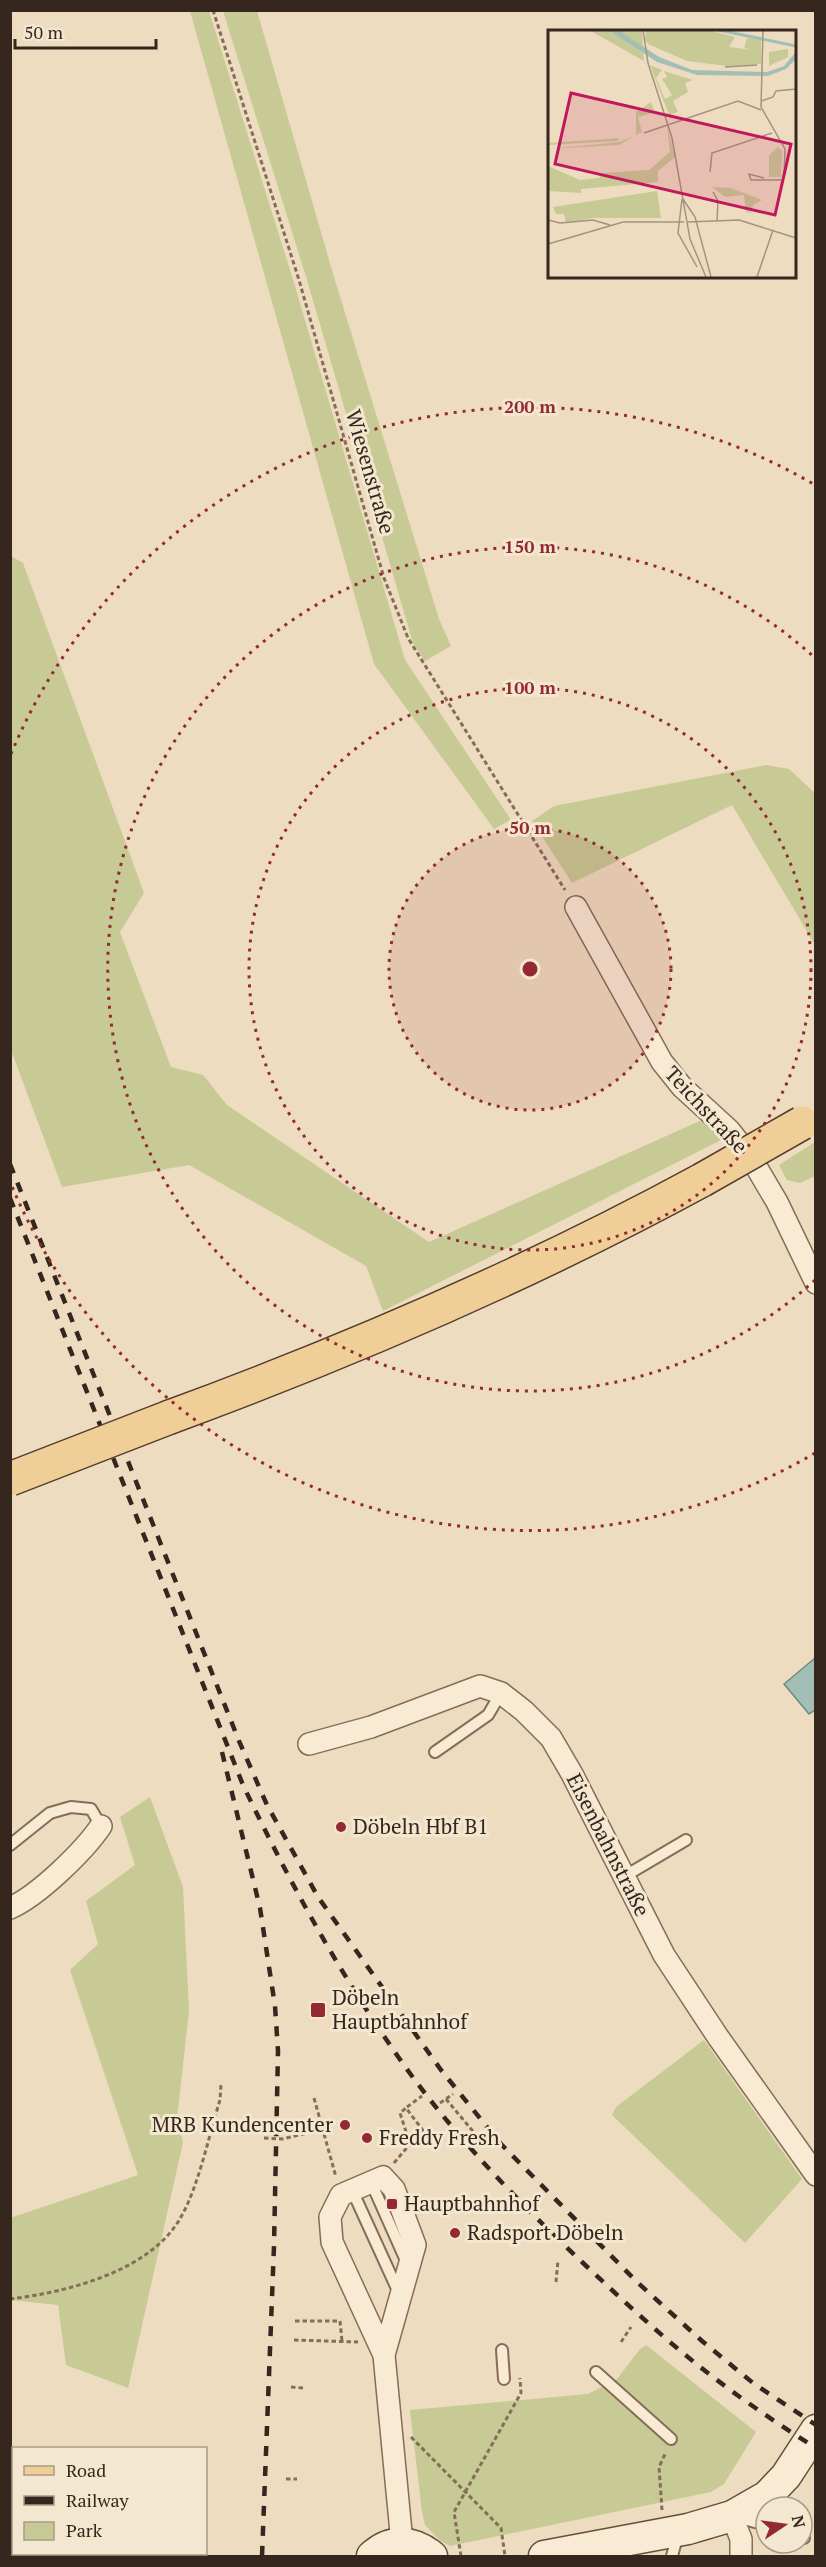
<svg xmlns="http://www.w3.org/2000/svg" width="826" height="2567" font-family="'PT Serif',serif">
	<rect width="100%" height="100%" fill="#eddcc0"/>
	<g fill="#c8ca95">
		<polygon points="190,11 209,11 295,286 405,660 511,820 494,829 374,664"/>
		<polygon points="223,11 257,11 334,277 439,619 451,646 425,661 413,643 307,280"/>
		<polygon points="11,556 23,563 144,893 120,932 171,1067 203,1075 227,1105 429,1242 702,1120 723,1139 383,1311 366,1266 189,1165 62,1187 11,1050"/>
		<polygon points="766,765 789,769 815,793 815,945 732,805 572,883 532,821 554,806"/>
		<polygon points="815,1142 815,1176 800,1183 787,1180 779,1165"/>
		<polygon points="150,1797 183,1887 189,2011 177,2119 183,2142 128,2388 66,2365 58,2305 11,2300 10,2218 138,2175 70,1970 98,1944 86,1901 135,1865 120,1817"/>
		<polygon points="704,2040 802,2179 745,2243 612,2115 616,2107"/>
		<polygon points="646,2345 756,2432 724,2484 711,2492 450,2546 439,2540 425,2525 422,2512 410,2410 588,2394 617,2379 640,2349"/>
	</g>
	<polygon fill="#a3bfb5" stroke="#6b8c81" stroke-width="1.5" points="815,1658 815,1710 809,1714 784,1684"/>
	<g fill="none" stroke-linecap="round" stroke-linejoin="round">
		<defs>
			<g id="service">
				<polyline points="435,1752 488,1715 501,1693"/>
				<polyline points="10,1845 50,1813 71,1807 91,1809 101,1826"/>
				<polyline points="625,1876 686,1840"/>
				<polyline points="371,2182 407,2263"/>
				<polyline points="352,2190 399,2293"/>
				<polyline points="502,2350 504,2379"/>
				<polyline points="596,2372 671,2439"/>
				<polyline points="740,2518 766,2525"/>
				<polyline points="802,2538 804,2538"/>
				<polyline points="672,2556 678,2534"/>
			</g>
			<g id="minor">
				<polyline points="576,907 662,1062 682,1087 729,1130 751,1158 777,1202 816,1283"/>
				<polyline points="309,1744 371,1727 480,1686 501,1693 524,1711 551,1738 572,1774 664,1955 718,2037 816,2175"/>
				<path d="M 10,1908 C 38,1896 84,1851 101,1826"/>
				<polyline points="384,2355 415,2245 394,2189 383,2177 341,2195 330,2217 332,2242 384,2355 402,2543"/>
				<polyline points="732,2516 741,2539 741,2556"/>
			</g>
			<g id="secondary">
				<path d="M 372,2556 C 391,2539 413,2540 432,2556"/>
				<polyline points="544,2556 688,2529 732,2516 767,2496 786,2476 816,2430"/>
			</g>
			<path id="primary" d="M 170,1417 C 352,1350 531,1273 702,1180"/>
		</defs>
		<use href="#service" stroke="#856d59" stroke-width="14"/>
		<use href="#minor" stroke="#856d59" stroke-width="24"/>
		<use href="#secondary" stroke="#674e3c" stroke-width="33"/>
		<use href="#primary" stroke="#533c2d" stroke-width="36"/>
		<g stroke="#856d59" stroke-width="3" stroke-dasharray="4.5 3" stroke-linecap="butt">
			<polyline points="213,10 299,280 384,578 408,638 565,890"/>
			<polyline points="314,2098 336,2177"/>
			<polyline points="446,2099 481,2141"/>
			<polyline points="440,2103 453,2094"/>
			<polyline points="407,2107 422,2096"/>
			<polyline points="264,2138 282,2139 324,2129"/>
			<polyline points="476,2145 487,2136"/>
			<polyline points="394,2163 410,2144 400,2113 406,2108 434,2145"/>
			<polyline points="556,2282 558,2260"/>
			<path d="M 10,2299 C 68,2292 151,2271 181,2217 C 199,2185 209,2135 220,2100 L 221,2084"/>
			<polyline points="295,2321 340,2321 342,2341"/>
			<polyline points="294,2340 358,2342"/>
			<polyline points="621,2342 631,2327"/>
			<polyline points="291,2387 303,2388"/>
			<polyline points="411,2437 501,2528 505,2556"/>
			<polyline points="286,2479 297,2479"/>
			<polyline points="662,2510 659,2467 666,2452"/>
			<polyline points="461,2556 454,2512 521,2393 520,2378"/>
		</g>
		<use href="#service" stroke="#f8ead3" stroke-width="10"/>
		<use href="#minor" stroke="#f8ead3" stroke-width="21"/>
		<use href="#secondary" stroke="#f8ead3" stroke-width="30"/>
		<use href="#primary" stroke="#f0ce98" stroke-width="33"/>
		<g stroke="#35271d" stroke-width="4.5" stroke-dasharray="10 10" stroke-linecap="butt">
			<polyline points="10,1164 239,1741 267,1805 318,1897 441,2070 500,2143 637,2282 702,2341 753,2383 816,2425"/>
			<path d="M 10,1198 L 243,1785 C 286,1875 333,1962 390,2045 C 444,2125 512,2196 582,2262 C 615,2293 648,2324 683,2353 C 725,2388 770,2419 816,2448"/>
			<polyline points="222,1752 260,1908 275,2006 278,2051 274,2246 262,2556"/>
		</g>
		<defs>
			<g id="primary-bridge">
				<polyline points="702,1180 802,1123"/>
				<polyline points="10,1479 170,1417"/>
			</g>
		</defs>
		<use href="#primary-bridge" stroke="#533c2d" stroke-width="36" stroke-linecap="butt"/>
		<use href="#primary-bridge" stroke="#f0ce98" stroke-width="33"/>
	</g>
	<circle cx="530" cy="969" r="141" fill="#932a33" fill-opacity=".12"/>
	<g fill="none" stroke="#932a33" stroke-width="3" stroke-dasharray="3 6">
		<circle cx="530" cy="969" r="141"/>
		<circle cx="530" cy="969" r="281"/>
		<path d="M815 1280A422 422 0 1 1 815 658"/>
		<path d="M815 1453A562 562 0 0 1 11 1184M11 754A562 562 0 0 1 815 485"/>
	</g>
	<g fill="#932a33" stroke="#f4e7d0" stroke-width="2">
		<circle cx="341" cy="1827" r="6"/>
		<rect x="310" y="2002" width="16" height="16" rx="3"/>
		<circle cx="345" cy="2125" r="6"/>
		<circle cx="367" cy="2138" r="6"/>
		<rect x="386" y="2198" width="12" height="12" rx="3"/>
		<circle cx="455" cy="2233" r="6"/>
	</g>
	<g text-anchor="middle" stroke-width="6" stroke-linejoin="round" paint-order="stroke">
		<g font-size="21" fill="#35271d" stroke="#f4e7d0">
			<text transform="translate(370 472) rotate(74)" y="7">Wiesenstraße</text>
			<text transform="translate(706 1110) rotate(47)" y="7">Teichstraße</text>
			<text transform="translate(608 1845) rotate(63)" y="7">Eisenbahnstraße</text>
		</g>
		<g font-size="21" fill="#35271d" stroke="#f4e7d0" text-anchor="start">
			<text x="353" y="1834">Döbeln Hbf B1</text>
			<text x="332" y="2005">Döbeln<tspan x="332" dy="24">Hauptbahnhof</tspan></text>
			<text x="333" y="2132" text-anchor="end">MRB Kundencenter</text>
			<text x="379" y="2145">Freddy Fresh</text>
			<text x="404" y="2211">Hauptbahnhof</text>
			<text x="467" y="2240">Radsport Döbeln</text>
		</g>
	</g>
	<g transform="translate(548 30)">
		<rect width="248" height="248" fill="#eddcc0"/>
		<path d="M 41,0 L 60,0 L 95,23 L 96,31 ZM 70,0 L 94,0 L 95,19 L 77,5 ZM 98,0 L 160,0 L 187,7 L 181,17 L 204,20 L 196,18 L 199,8 L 213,10 L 213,34 L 179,36 L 139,31 L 102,15 L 97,11 ZM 240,19 L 240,27 L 221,36 L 221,22 ZM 102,35 L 114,40 L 108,48 L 117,69 L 124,65 L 114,49 L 119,47 L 116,41 L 145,50 L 137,53 L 140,62 L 125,71 L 130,82 L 123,84 L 123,90 ZM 103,72 L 107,82 L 90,87 L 94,102 L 88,105 L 88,82 ZM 119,95 L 127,127 L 110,141 L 110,152 L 33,159 L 33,163 L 0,161 L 0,136 L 32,150 L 51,148 L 55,143 L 101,140 L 122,122 ZM 87,106 L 71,115 L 0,119 L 71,112 ZM 71,108 L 70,111 L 0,115 L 0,113 ZM 230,117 L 234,121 L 233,147 L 221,147 L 221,125 ZM 164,157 L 183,158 L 214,170 L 205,175 L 203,183 L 198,182 L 196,165 L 177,167 ZM 109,161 L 113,188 L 45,188 L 18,193 L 16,184 L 8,184 L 5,177 Z" fill="#c8ca95"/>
		<path d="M 60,0 L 70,0 L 111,27 L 144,40 L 219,42 L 236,36 L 247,23 L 247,30 L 238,39 L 220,46 L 149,45 L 109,32 Z" fill="#a3bfb5"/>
		<path fill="none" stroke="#a3bfb5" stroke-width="3" d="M 171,0 L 248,16"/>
		<path fill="none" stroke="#a3947f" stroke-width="1.5" d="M 95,0 L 100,33 L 124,108 L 142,209 L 158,247M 215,0 L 213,77 L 237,119 L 236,147M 177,37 L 209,35M 213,71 L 225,67 L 228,61 L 248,59M 96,103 L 190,71 L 213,80M 162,142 L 164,123 L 224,103M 216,148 L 201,144 L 203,150 L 233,150M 165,162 L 170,171 L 169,191M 134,169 L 130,203 L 149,237M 135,169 L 147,187 L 163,247M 0,190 L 12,193 L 45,190 L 62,195M 140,192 L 191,190 L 248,208M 0,214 L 75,192 L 136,192M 209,247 L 225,200"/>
		<path fill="#c2185b" fill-opacity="0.15" stroke="#c2185b" stroke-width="3" d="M 23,63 L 243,114 L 227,185 L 7,134 Z"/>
		<rect width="248" height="248" fill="none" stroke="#35271d" stroke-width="3"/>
	</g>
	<circle cx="530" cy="969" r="9" fill="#932a33" stroke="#f4e7d0" stroke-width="3"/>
	<g font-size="18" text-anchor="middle" font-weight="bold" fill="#932a33" stroke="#f4e7d0" stroke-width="6" stroke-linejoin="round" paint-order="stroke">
		<text x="530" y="413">200 m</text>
		<text x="530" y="553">150 m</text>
		<text x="530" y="694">100 m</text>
		<text x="530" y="834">50 m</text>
	</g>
	<rect width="826" height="2567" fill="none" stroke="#35271d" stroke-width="24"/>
	<rect x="12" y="2447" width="195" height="108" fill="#f4e7d0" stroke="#a89a88" stroke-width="1.5"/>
	<rect x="24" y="2466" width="30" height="9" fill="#f0ce98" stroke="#a89a88" stroke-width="1.5"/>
	<text x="66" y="2477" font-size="18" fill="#35271d">Road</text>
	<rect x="24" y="2496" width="30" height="9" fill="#35271d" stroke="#a89a88" stroke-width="1.5"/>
	<text x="66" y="2507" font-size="18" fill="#35271d">Railway</text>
	<rect x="24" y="2522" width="30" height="18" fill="#c8ca95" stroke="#a89a88" stroke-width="1.5"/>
	<text x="66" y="2537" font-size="18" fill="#35271d">Park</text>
	<g transform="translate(784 2525) rotate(77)"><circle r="28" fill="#f4e7d0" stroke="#a89a88" stroke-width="1.5"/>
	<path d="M0-4.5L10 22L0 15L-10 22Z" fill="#932a33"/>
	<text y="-9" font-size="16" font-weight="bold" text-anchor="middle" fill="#35271d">N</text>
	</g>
	<path d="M15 39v9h141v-9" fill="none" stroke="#35271d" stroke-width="3"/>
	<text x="24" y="39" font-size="18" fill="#35271d" stroke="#f4e7d0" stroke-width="4.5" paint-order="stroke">50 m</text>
</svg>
